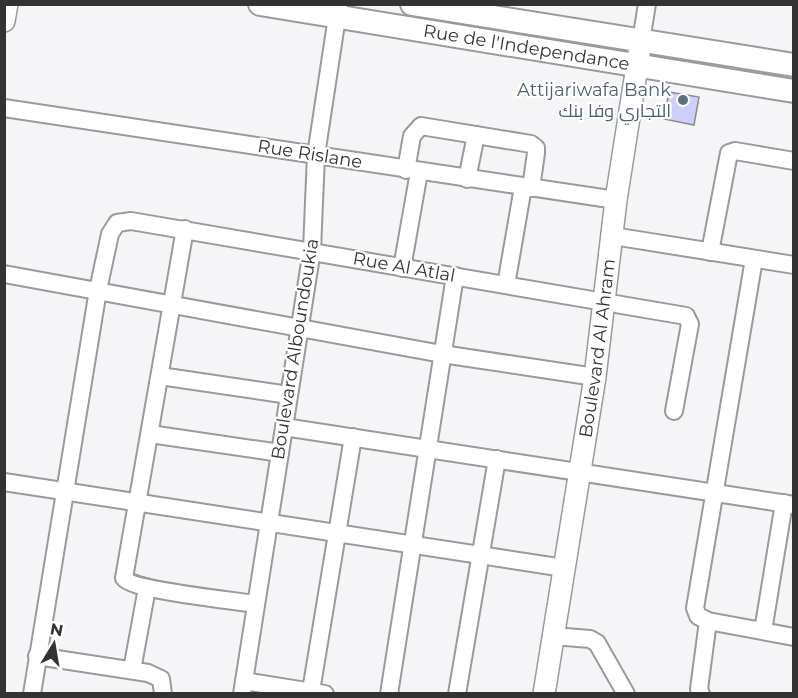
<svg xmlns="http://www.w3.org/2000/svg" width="798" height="698" font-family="Montserrat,Cairo,sans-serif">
	<rect width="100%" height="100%" fill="#f5f5f7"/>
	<polygon fill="#cfcffd" stroke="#8b8b8d" stroke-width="1.5" points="669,92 699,97 694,125 664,119"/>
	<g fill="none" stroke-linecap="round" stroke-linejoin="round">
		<defs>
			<g id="minor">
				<polyline points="641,41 647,4"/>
				<polyline points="4,108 616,200"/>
				<polyline points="406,170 412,136 421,126 531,144 536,148 536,153 531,188"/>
				<polyline points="467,179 476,135"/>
				<path d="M 185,229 L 124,578 C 131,590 236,601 256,604"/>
				<polyline points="613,236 794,265"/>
				<polyline points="710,252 729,153 735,151 794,161"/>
				<polyline points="754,259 695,608 698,616 708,621 794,637"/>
				<polyline points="402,268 419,172"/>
				<polyline points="4,274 442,354 595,377"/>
				<polyline points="506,285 523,187"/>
				<polyline points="160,376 289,395"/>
				<polyline points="284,427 794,505"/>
				<polyline points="150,434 280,453"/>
				<polyline points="4,482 564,568"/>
				<polyline points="763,631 784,503"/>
				<polyline points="553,636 590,639 597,643 626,694"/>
				<polyline points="37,656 148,673 161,679 163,694"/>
				<polyline points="132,670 147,588"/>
				<polyline points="244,681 325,694"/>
				<polyline points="311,691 353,437"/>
				<polyline points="32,694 98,290 110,234 117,223 131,221 686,316 690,324 674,411"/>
				<polyline points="242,694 312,250 316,155 339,4"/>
				<polyline points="389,694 455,276"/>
				<polyline points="457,694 497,459"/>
				<polyline points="701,694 699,689 708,621"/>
			</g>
			<g id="tertiary">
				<polyline points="4,21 7,4"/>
				<path id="s1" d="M 544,694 L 595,377 L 616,200 L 641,41"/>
			</g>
			<g id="secondary">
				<path id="s2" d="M 260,4 L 794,91"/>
				<polyline points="412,4 794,65"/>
			</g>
		</defs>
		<use href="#minor" stroke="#9a9a9c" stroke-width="20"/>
		<use href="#tertiary" stroke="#9a9a9c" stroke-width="24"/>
		<use href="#secondary" stroke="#9a9a9c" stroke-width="26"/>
		<use href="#minor" stroke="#fff" stroke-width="16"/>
		<use href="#tertiary" stroke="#fff" stroke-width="21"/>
		<use href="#secondary" stroke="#fff" stroke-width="22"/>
	</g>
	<circle fill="#5c6f8a" stroke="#fff" stroke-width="2" cx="683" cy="100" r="6"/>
	<g text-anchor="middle" stroke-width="4.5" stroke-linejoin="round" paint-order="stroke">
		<g font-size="18" fill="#333334" stroke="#fff">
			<text dy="6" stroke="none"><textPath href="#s2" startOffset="270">Rue de l'Independance</textPath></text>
			<text transform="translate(310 154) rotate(9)" y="6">Rue Rislane</text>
			<text transform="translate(404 267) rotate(10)" y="6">Rue Al Atlal</text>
			<text transform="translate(295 349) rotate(-81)" y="6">Boulevard Alboundoukia</text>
			<text dy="6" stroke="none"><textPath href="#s1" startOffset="350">Boulevard Al Ahram</textPath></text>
		</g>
		<g font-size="18" fill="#4e5e75" stroke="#fff" text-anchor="end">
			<text x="671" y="96">Attijariwafa Bank<tspan x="671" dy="21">التجاري وفا بنك</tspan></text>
		</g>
	</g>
	<rect width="798" height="698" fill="none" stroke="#333334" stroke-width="12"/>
	<g transform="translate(54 644) rotate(11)" stroke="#ffffff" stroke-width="4.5" paint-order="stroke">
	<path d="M0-4.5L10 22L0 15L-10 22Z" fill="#333334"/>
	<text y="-9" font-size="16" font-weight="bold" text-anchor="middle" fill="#333334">N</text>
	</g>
</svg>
